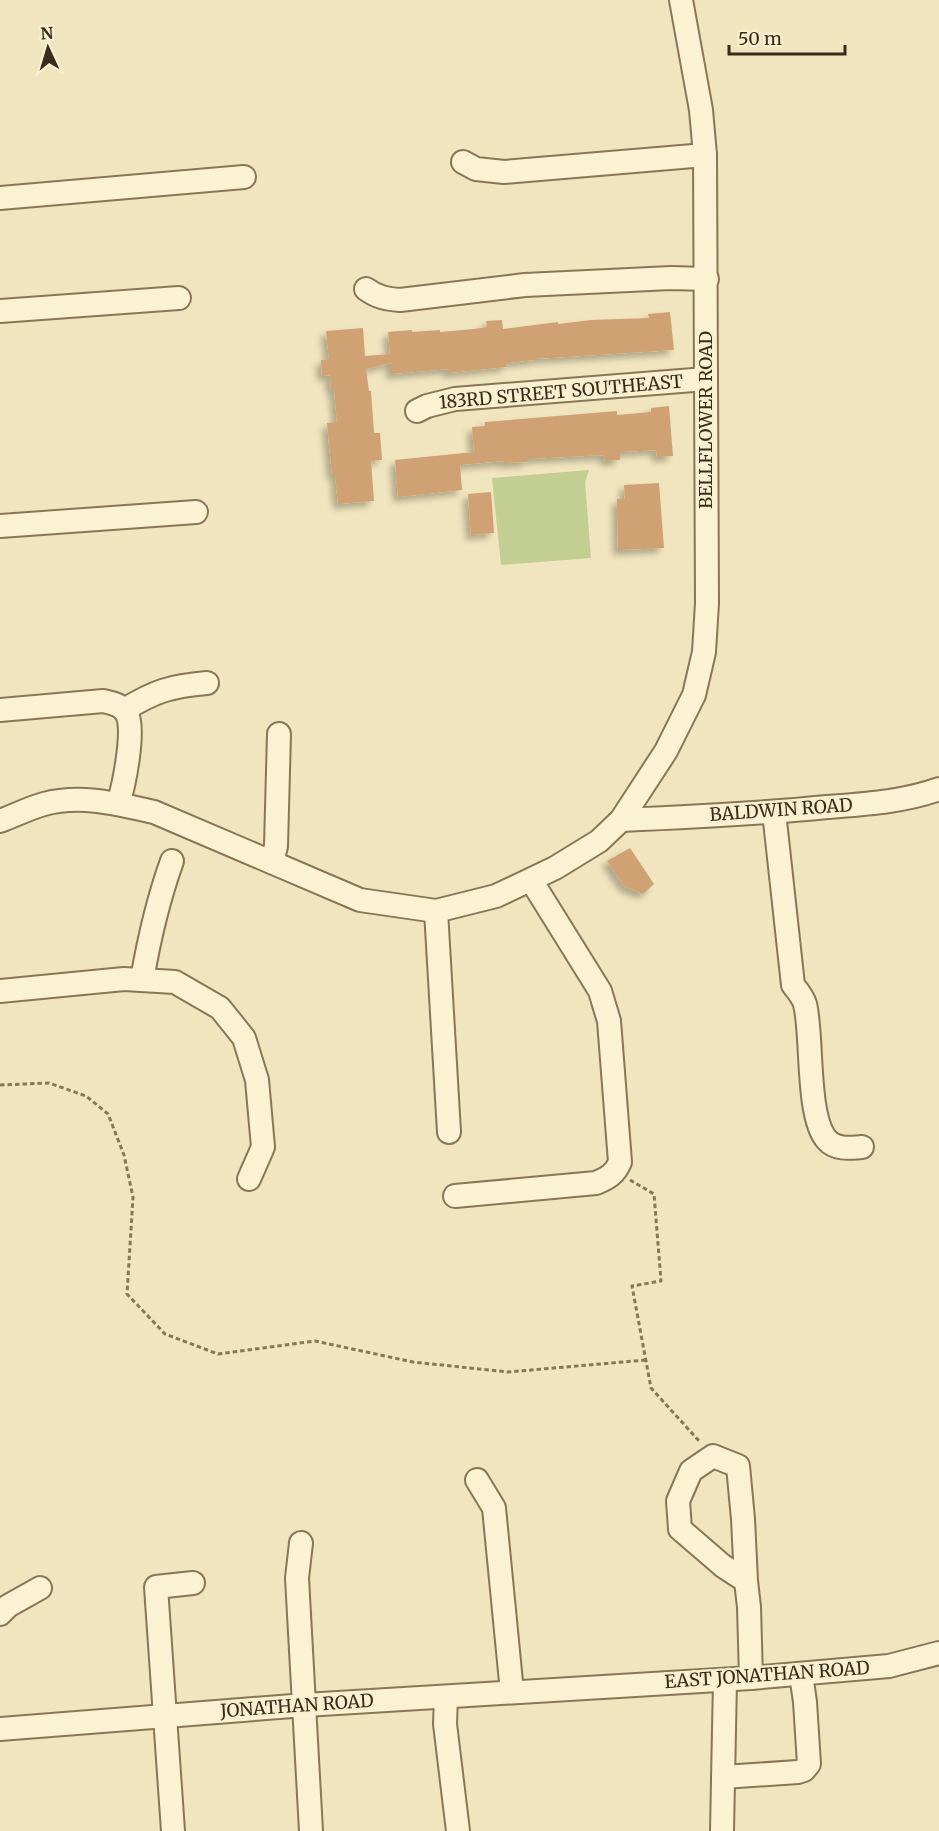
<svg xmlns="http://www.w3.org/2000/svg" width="939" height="1831" font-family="Merriweather,serif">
	<defs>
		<filter id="shadow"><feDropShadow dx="-5" dy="5" stdDeviation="3" flood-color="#0004"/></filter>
	</defs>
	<rect width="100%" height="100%" fill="#f0e5be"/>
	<polygon fill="#c2ce92" points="589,470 585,482 591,558 501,565 492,478"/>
	<g fill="#d0a172" filter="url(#shadow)">
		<polygon points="670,312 674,350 534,359 534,360 506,363 506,367 448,373 448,369 391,374 391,363 366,369 369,391 371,391 374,433 380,433 382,460 371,461 374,501 338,504 335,474 332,474 327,423 337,422 334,389 331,389 330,375 322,376 321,360 329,359 326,331 363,328 365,356 390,354 388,332 412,330 412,332 440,330 440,332 474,329 487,327 486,321 502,320 503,329 558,322 558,324 591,320 649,318 648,314"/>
		<polygon points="669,406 673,456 657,457 656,450 620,452 620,460 605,461 604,455 527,459 527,462 504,463 503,461 460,465 462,490 398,497 395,460 474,452 472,427 485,426 485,422 617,411 617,415 651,412 651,408"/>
		<polygon points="659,483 664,548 618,550 617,499 625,499 624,485"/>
		<polygon points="491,492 494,533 471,535 468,494"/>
		<polygon points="630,848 654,884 643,894 624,886 607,861"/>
	</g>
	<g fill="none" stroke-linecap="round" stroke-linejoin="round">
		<defs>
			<g id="minor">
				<polyline points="463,162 476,169 504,172 705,155"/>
				<polyline points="0,198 244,177"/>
				<path d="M 366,289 C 377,297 386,299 400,300 L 525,285 L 671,278 L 707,279"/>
				<polyline points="0,311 179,298"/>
				<polyline points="417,411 427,406 455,399 706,379"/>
				<polyline points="0,526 196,512"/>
				<path d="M 0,710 L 103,701 C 112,703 123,705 127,714 C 135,731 124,786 118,804"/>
				<path d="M 124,710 C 155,691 171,686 207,683"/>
				<path d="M 774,812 L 793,985 C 797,990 803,997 805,1004 C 813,1036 806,1117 827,1140 C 836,1150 850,1148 862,1147"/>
				<path d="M 621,820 C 690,817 758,814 827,807 C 864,804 903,802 939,789"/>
				<path d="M 0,821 C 14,816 29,808 44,804 C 81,794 118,804 154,812 L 360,900 L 436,911 L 496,896 L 555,868 L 599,841 L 621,820 L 666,751 L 694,695 L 704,652 L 707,603 L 705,155 L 701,110 L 681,0"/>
				<polyline points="272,862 276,846 279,734"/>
				<polyline points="436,911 449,1132"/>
				<path d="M 142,980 C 149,939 158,900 172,861"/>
				<polyline points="0,991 124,979 175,982 220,1008 244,1038 257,1080 263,1147 249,1179"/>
				<path d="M 455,1196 L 596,1183 C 608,1178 615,1174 620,1162 L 609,1021 L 600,991 L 531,880"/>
				<polyline points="477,1480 494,1508 512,1692"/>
				<polyline points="301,1543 297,1578 311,1831"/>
				<polyline points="746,1581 743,1519 738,1466 713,1456 691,1471 678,1501 680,1529 723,1566 746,1581 749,1607 751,1678"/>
				<polyline points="0,1614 8,1606 40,1588"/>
				<polyline points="446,1697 445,1724 458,1831"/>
				<polyline points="0,1729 305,1705 751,1678 889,1666 939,1653"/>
				<polyline points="723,1777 798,1772 804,1770 809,1764 805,1702 801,1674"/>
				<polyline points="173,1831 156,1587 193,1583"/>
				<polyline points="722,1831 725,1680"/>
			</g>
		</defs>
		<use href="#minor" stroke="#897656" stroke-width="26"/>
		<g stroke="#897656" stroke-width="3" stroke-dasharray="4.5 3" stroke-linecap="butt">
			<polyline points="0,1085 49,1083 86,1096 108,1114 124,1155 133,1197 127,1294 165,1334 218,1354 315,1341 413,1362 508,1372 646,1360"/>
			<polyline points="630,1180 654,1194 661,1281 632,1286 651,1388 700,1442"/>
		</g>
		<use href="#minor" stroke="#faf2d2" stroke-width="22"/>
	</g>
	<g text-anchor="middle" stroke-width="4.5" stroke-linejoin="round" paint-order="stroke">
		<g font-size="18" fill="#382c1b" stroke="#f7efce">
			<text transform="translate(561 392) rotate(-5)" y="6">183RD STREET SOUTHEAST</text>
			<text transform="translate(706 420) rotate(-90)" y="6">BELLFLOWER ROAD</text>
			<text transform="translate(781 810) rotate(-4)" y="6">BALDWIN ROAD</text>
			<text transform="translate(767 1675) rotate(-4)" y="6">EAST JONATHAN ROAD</text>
			<text transform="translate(297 1706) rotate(-4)" y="6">JONATHAN ROAD</text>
		</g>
	</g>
	<g transform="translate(48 48) rotate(356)" stroke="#f7efce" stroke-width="4.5" paint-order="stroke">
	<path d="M0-4.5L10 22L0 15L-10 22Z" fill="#382c1b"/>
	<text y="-9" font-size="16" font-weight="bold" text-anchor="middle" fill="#382c1b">N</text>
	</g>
	<path d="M729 45v9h116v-9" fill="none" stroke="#382c1b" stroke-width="3"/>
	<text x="738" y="45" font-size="18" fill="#382c1b" stroke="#f7efce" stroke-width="4.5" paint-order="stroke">50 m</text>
</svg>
